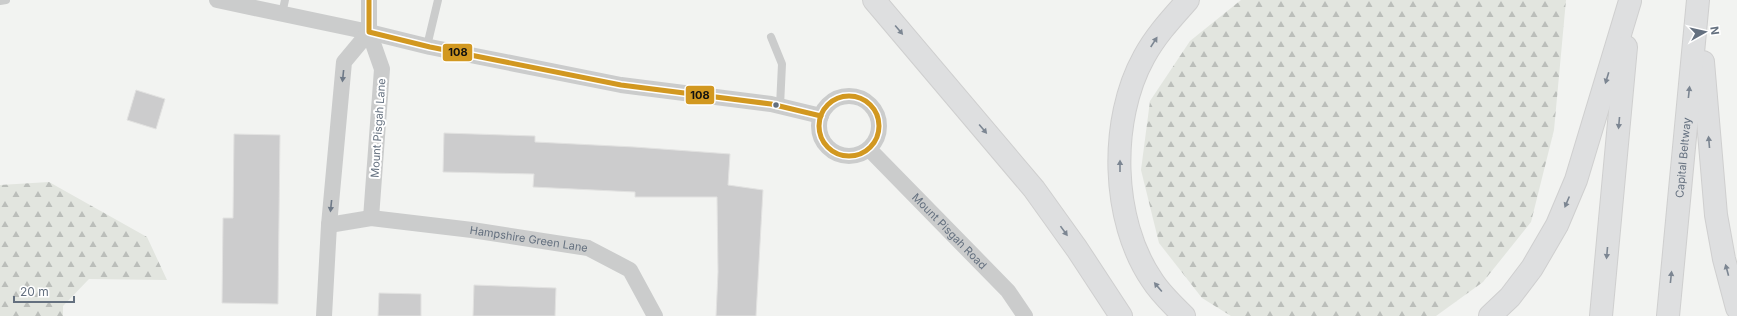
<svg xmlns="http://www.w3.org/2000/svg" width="1737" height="316" font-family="Inter,sans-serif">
	<defs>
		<pattern id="forest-firs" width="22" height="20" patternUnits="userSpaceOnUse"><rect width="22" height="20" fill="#e2e5df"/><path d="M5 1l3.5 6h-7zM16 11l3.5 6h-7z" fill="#bbbeba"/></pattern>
	</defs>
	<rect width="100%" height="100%" fill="#f2f3f1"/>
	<g fill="url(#forest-firs)">
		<polygon points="1241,0 1566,0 1554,130 1531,222 1483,282 1436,316 1231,316 1202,298 1159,243 1141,170 1150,101 1190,41"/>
		<polygon points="49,182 147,237 167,280 89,279 63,306 63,316 0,316 0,185"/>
	</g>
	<g fill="#cccccd" stroke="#e2e2e1">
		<polygon points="136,90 165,99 156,129 127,120"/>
		<polygon points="444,133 535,136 535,142 634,147 730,154 728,185 763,190 756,316 716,316 718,272 717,197 635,197 635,192 533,187 534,174 443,172"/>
		<polygon points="234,134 280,135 278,304 222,303 223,218 233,218"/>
		<polygon points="474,285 556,288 555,316 473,316"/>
		<polygon points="379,293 421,294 421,316 378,316"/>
	</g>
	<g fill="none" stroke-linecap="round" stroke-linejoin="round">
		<defs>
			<g id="motorway">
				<polyline points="874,0 1034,189 1077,249 1121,316"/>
				<polyline points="1703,62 1716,215 1724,259 1737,308"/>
				<path d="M 1184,316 C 1173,305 1160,293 1152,280 C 1111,220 1109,120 1144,57 C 1156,35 1172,18 1188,0"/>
				<polyline points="1490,316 1510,297 1532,268 1557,225 1576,180 1630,1"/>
				<polyline points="1601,316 1626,47"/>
				<path id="s3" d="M 1668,316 L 1698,0"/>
			</g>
		</defs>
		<use href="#motorway" stroke="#cfcfcf" stroke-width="24"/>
		<g stroke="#cbcccc" stroke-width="8">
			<polyline points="0,1 6,0"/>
			<polyline points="282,14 285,0"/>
			<polyline points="771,37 782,64 780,106"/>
			<polyline points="427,46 438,0"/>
		</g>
		<g stroke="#cbcccc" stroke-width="16">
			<polyline points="217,0 369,32 430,47 621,85 771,104 821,116"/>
			<polyline points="369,0 369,32 382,69 371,218"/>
			<circle cx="849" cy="126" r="30"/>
			<path id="s1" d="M 869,149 L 1008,291 L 1025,316"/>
			<polyline points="329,225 344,62 369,32"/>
			<path id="s2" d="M 324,316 L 329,225 L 371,218 L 472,230 L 588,248 L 630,270 L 655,316"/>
		</g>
		<use href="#motorway" stroke="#dedfe0" stroke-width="22"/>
		<defs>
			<g id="bus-1">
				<polyline points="369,0 369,32 430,47 621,85 771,104 821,116"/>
				<circle cx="849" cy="126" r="30"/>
			</g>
		</defs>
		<use href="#bus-1" stroke="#fff" stroke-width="8"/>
		<use href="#bus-1" stroke="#d29820" stroke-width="5"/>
	</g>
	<defs><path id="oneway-solid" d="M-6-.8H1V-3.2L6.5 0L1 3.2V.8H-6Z"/></defs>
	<g fill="#7c8692">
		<use href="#oneway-solid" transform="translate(899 30) rotate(50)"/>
		<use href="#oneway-solid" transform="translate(1154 42) rotate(-57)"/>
		<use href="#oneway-solid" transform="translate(1607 78) rotate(107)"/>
		<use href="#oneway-solid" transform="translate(1689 92) rotate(-84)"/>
		<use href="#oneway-solid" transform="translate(1619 123) rotate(95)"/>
		<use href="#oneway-solid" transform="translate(983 129) rotate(50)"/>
		<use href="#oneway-solid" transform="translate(1709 142) rotate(-95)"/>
		<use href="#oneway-solid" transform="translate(1120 166) rotate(-90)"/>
		<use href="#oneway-solid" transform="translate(1567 202) rotate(113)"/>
		<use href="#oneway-solid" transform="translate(1064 231) rotate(54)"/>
		<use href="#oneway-solid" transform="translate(1607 253) rotate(95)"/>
		<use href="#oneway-solid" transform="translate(1727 270) rotate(-105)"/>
		<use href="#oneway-solid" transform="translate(1671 277) rotate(-84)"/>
		<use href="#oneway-solid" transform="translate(1158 287) rotate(-130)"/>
	</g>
	<g fill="#6e7987">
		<use href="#oneway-solid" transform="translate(343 76) rotate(96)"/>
		<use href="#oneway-solid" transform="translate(331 206) rotate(96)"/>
	</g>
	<circle fill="#64707f" stroke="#fff" stroke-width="1.5" cx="776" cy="105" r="3.5"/>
	<g text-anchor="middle" stroke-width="4" stroke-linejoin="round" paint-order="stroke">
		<g font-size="11" fill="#64707f" stroke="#fff">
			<text transform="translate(378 128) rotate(-86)" y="4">Mount Pisgah Lane</text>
			<text dy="4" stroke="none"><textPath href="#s3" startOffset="159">Capital Beltway</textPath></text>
			<text dy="4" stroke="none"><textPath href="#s1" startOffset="115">Mount Pisgah Road</textPath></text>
			<text dy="4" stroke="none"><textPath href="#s2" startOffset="293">Hampshire Green Lane</textPath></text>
		</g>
	</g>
	<g stroke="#fff" stroke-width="1.5">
		<rect x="442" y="43" width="31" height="19" rx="4" fill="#d29820"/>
		<rect x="685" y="85" width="30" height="20" rx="4" fill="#d29820"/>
	</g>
	<g font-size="11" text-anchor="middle" font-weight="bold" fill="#111">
		<text x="458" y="56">108</text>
		<text x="700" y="99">108</text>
	</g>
	<g transform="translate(1705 32) rotate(82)" stroke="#ffffff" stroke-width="3" paint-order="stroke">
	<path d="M0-3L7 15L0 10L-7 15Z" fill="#64707f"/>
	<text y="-6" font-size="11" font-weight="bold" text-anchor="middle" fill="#64707f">N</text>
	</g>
	<path d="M14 296v6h60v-6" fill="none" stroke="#64707f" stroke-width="2"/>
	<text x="20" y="296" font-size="12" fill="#64707f" stroke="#ffffff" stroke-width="3" paint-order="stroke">20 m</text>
</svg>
